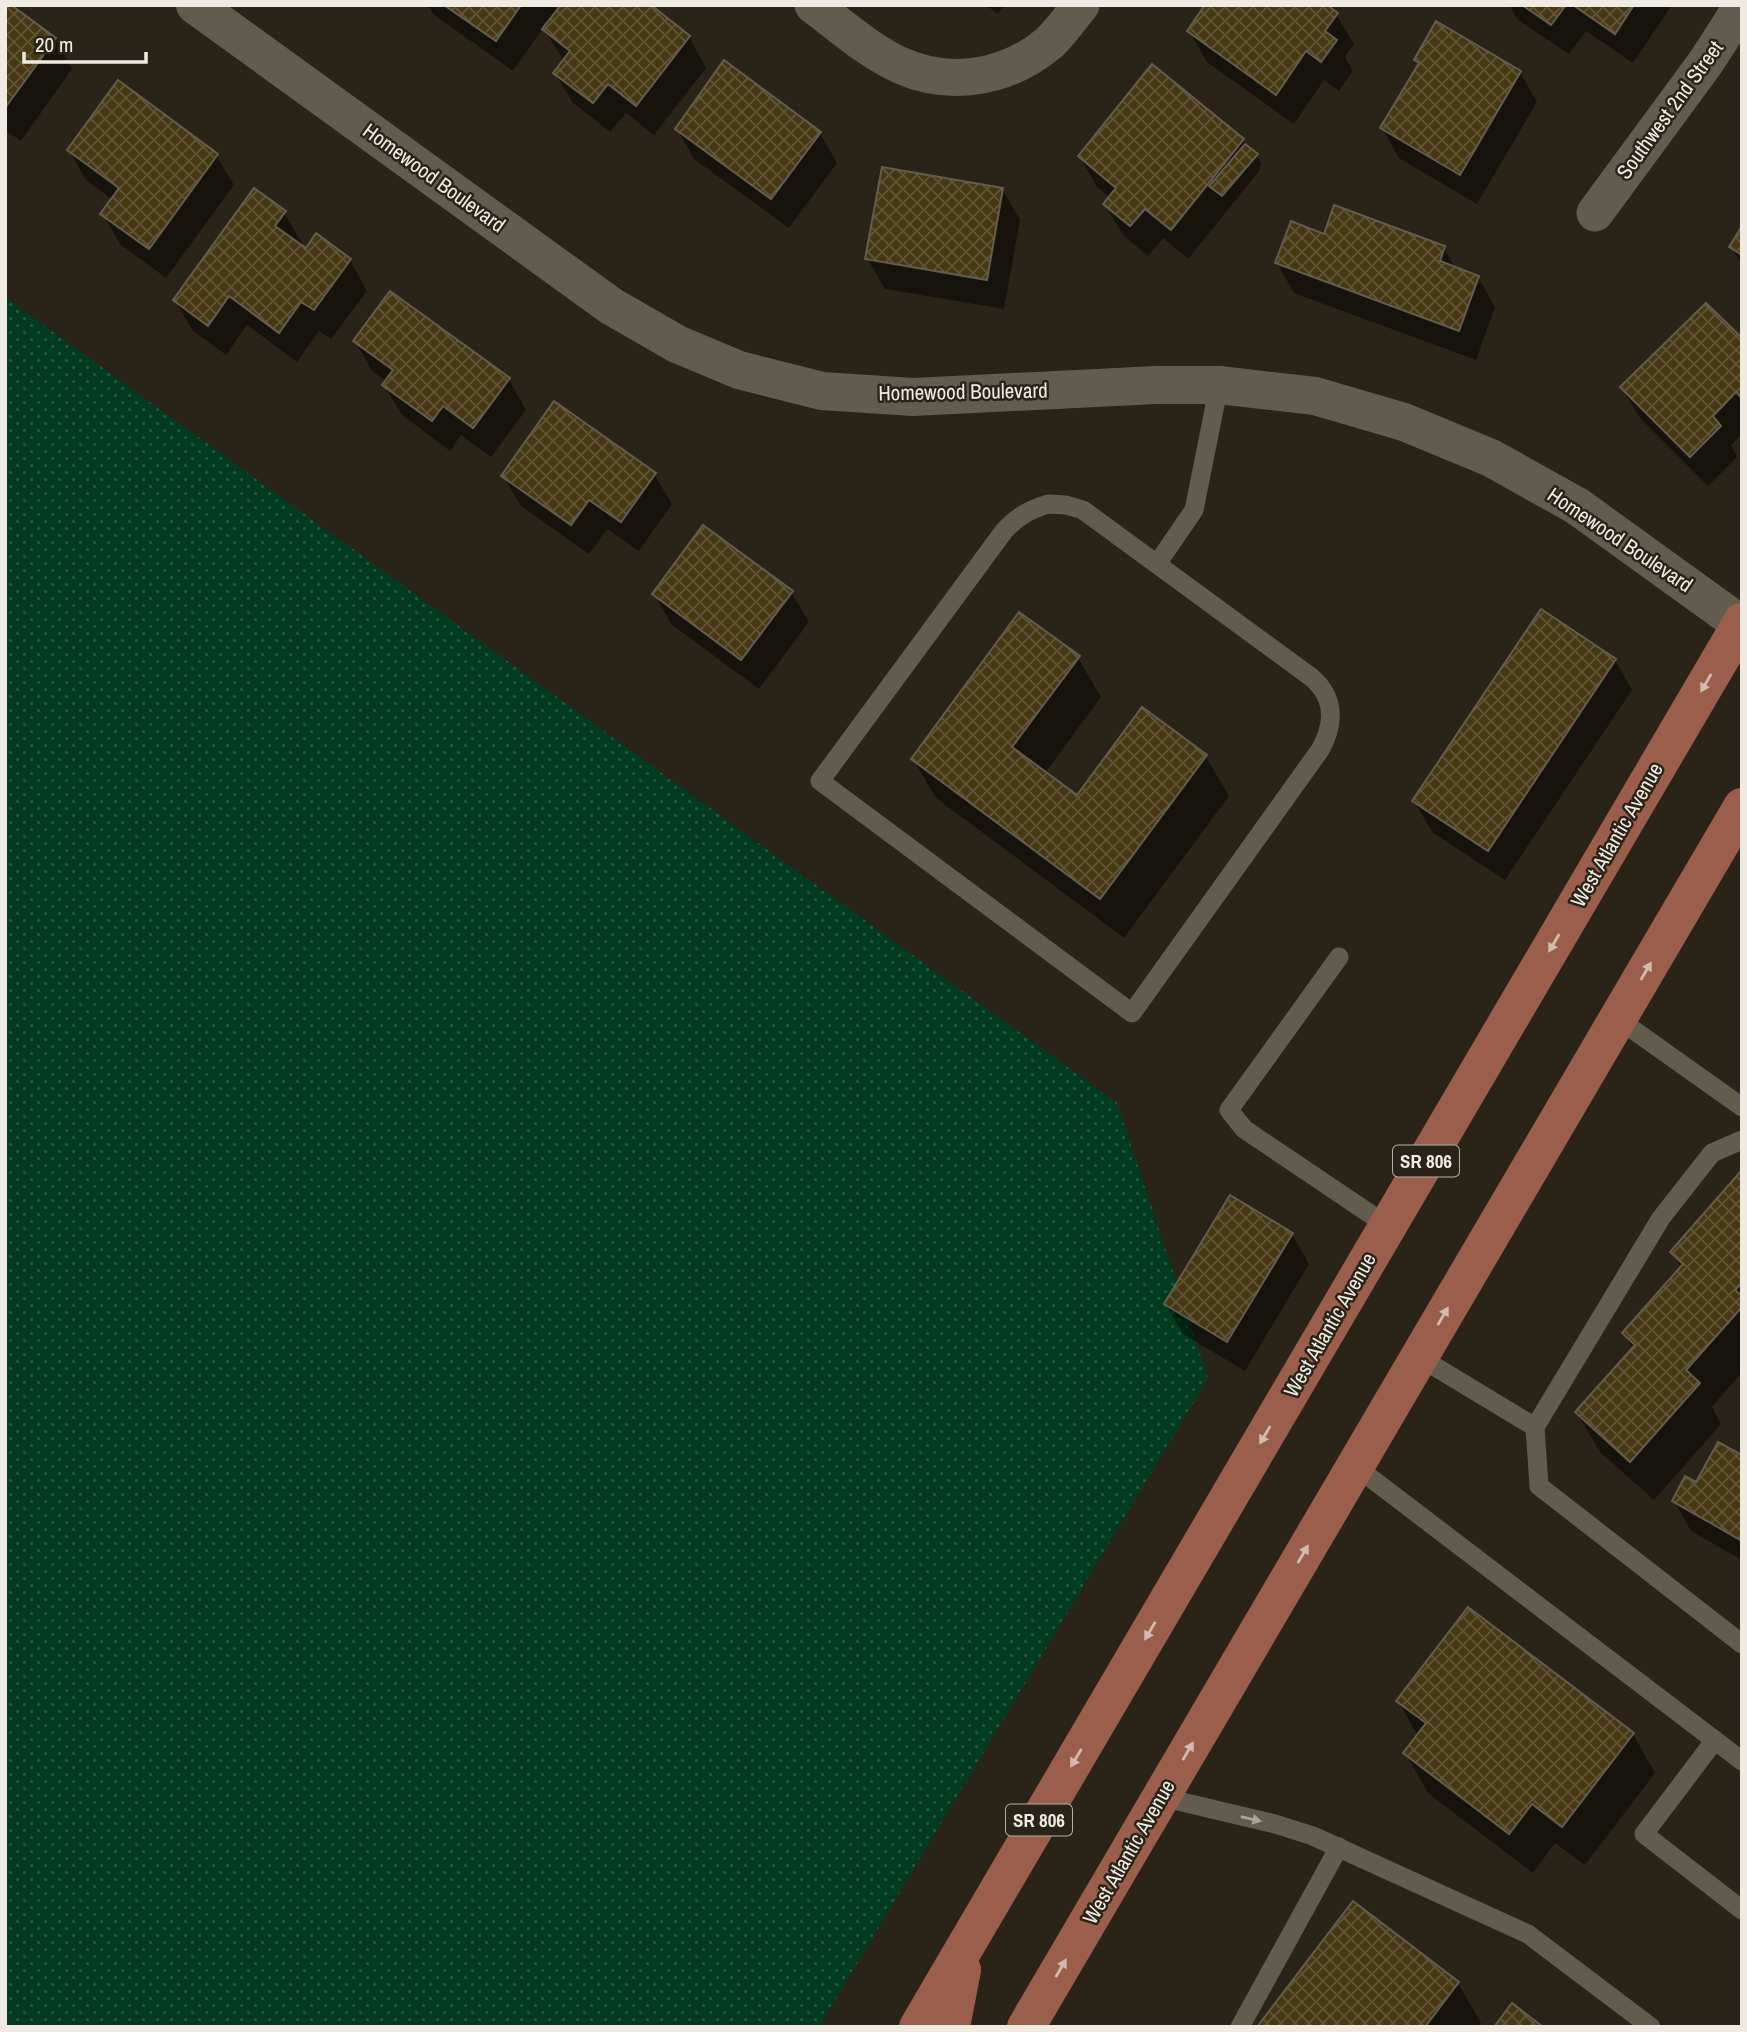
<svg xmlns="http://www.w3.org/2000/svg" width="1747" height="2032" font-family="'Archivo Narrow',sans-serif">
	<defs>
		<pattern id="grass-dots" width="8" height="8" patternUnits="userSpaceOnUse" patternTransform="scale(1.75)"><rect width="8" height="8" fill="#013c21"/><path d="M2 2h.1M6 6h.1" fill="none" stroke="#265841" stroke-width="1.8" stroke-linecap="round"/></pattern>
		<pattern id="building-cross-hatch" width="8" height="8" patternUnits="userSpaceOnUse" patternTransform="scale(1.75)"><rect width="8" height="8" fill="#473814"/><path d="M0 0l8 8M0 8l8-8" fill="none" stroke="#625536"/></pattern>
	</defs>
	<rect width="100%" height="100%" fill="#2a2418"/>
	<polygon fill="url(#grass-dots)" points="5,297 1117,1103 1208,1378 819,2027 5,2027"/>
	<g fill="#0007">
		<polygon points="5,5 55,39 72,69 21,141 5,130"/>
		<polygon points="428,5 554,5 558,12 648,5 689,37 706,68 654,135 626,113 610,132 573,103 555,73 564,61 543,28 513,71 433,14"/>
		<polygon points="986,5 1004,5 998,14"/>
		<polygon points="1509,5 1672,5 1633,63 1586,31 1569,54 1518,20"/>
		<polygon points="1336,14 1354,44 1345,57 1353,71 1339,91 1324,80 1294,124 1207,62 1189,31"/>
		<polygon points="1416,60 1520,72 1537,102 1477,204 1399,158 1382,128 1419,66"/>
		<polygon points="677,129 820,133 837,163 789,228 694,159"/>
		<polygon points="1243,140 1248,148 1256,155 1262,164 1259,168 1260,170 1188,259 1163,238 1148,256 1123,235 1105,205 1111,198 1097,187 1080,157"/>
		<polygon points="69,150 216,155 234,185 166,278 120,244 103,214 113,200 86,180"/>
		<polygon points="1002,189 1020,220 1004,309 885,289 867,258"/>
		<polygon points="284,213 302,243 300,246 306,250 350,260 367,291 331,339 319,331 297,362 247,325 226,355 192,330 175,300"/>
		<polygon points="1742,230 1742,265 1731,247"/>
		<polygon points="1325,236 1444,248 1456,269 1478,277 1495,307 1476,360 1294,293 1277,263"/>
		<polygon points="390,293 509,380 526,410 491,457 461,435 450,451 402,415 384,385 387,381 372,371 355,341"/>
		<polygon points="1742,341 1742,434 1731,445 1737,457 1708,486 1640,418 1622,388"/>
		<polygon points="654,474 672,504 639,551 607,529 589,554 521,506 503,476"/>
		<polygon points="791,592 809,622 759,689 671,624 654,594"/>
		<polygon points="1078,658 1101,697 1045,773 1077,797 1206,757 1229,796 1124,938 936,798 913,759"/>
		<polygon points="1615,660 1632,690 1505,880 1432,832 1414,801"/>
		<polygon points="1742,1173 1742,1372 1712,1407 1721,1424 1654,1500 1600,1452 1577,1413 1633,1349 1624,1333 1681,1268 1672,1252"/>
		<polygon points="1292,1234 1309,1264 1245,1371 1183,1334 1166,1304"/>
		<polygon points="1742,1457 1742,1560 1691,1531 1674,1501 1696,1484"/>
		<polygon points="1398,1701 1633,1734 1655,1773 1585,1865 1555,1843 1533,1873 1428,1793 1405,1753 1418,1736"/>
		<polygon points="1353,1903 1458,1983 1481,2023 1478,2027 1259,2027"/>
	</g>
	<g fill="url(#building-cross-hatch)" stroke="#635d4f" stroke-width="2">
		<polygon points="5,5 11,5 56,38 5,108"/>
		<polygon points="444,5 521,5 496,41"/>
		<polygon points="561,5 651,5 690,36 636,106 608,84 593,103 553,73 570,51 542,29"/>
		<polygon points="1205,5 1327,5 1338,13 1325,31 1337,40 1321,62 1306,51 1276,95 1187,31"/>
		<polygon points="1522,5 1566,5 1551,25"/>
		<polygon points="1573,5 1634,5 1615,34"/>
		<polygon points="1436,21 1521,71 1460,175 1380,128 1419,63 1414,60"/>
		<polygon points="724,60 821,132 771,199 675,129"/>
		<polygon points="1152,64 1244,139 1171,230 1145,209 1130,226 1103,204 1116,188 1078,156"/>
		<polygon points="118,80 218,154 149,249 100,214 119,188 67,150"/>
		<polygon points="1245,144 1258,154 1222,196 1209,186"/>
		<polygon points="882,167 1003,188 987,280 865,259"/>
		<polygon points="254,188 286,211 275,226 306,248 316,233 351,259 314,310 301,302 279,333 229,296 208,326 173,300"/>
		<polygon points="1334,205 1445,246 1440,261 1479,276 1459,331 1275,263 1291,221 1324,234"/>
		<polygon points="1742,226 1742,255 1729,247"/>
		<polygon points="390,291 510,378 473,428 443,406 432,421 382,385 393,370 353,341"/>
		<polygon points="1706,303 1742,338 1742,398 1736,392 1713,416 1721,426 1690,457 1620,387"/>
		<polygon points="554,401 656,473 621,522 589,500 571,525 501,476"/>
		<polygon points="703,525 793,591 741,660 652,594"/>
		<polygon points="1541,609 1616,659 1488,851 1412,801"/>
		<polygon points="1019,612 1080,656 1012,747 1077,795 1142,707 1207,755 1100,899 911,759"/>
		<polygon points="1742,1170 1742,1283 1735,1290 1742,1296 1742,1307 1686,1370 1700,1383 1630,1462 1575,1412 1635,1345 1622,1333 1683,1264 1670,1252"/>
		<polygon points="1230,1195 1293,1233 1227,1342 1164,1304"/>
		<polygon points="1718,1442 1742,1455 1742,1541 1672,1501 1685,1476 1696,1482"/>
		<polygon points="1468,1607 1634,1733 1562,1827 1532,1804 1509,1834 1403,1753 1426,1723 1396,1701"/>
		<polygon points="1353,1901 1459,1982 1425,2027 1257,2027"/>
		<polygon points="1512,2003 1543,2027 1494,2027"/>
	</g>
	<g fill="none" stroke-linecap="round" stroke-linejoin="round">
		<g stroke="#625c4e" stroke-width="19">
			<path d="M 1048,504 L 1066,505 L 1083,510 L 1311,677 C 1335,697 1335,724 1320,750 L 1132,1013 L 820,781 L 1004,531 C 1018,516 1029,510 1048,504 Z"/>
			<polyline points="1157,564 1194,510 1219,385"/>
			<polyline points="1339,957 1229,1110 1244,1129 1388,1226"/>
			<polyline points="1618,1019 1742,1107"/>
			<polyline points="1419,1357 1535,1427 1539,1486 1742,1644"/>
			<polyline points="1535,1427 1661,1218 1712,1153 1742,1140"/>
			<polyline points="1355,1466 1742,1761"/>
			<polyline points="1715,1740 1644,1834 1742,1910"/>
			<polyline points="1161,1797 1275,1824 1313,1836 1528,1934 1651,2027"/>
			<polyline points="1240,2027 1339,1847"/>
		</g>
		<g stroke="#625c4e" stroke-width="37">
			<path d="M 813,5 C 841,26 870,52 902,66 C 952,88 1009,77 1049,43 C 1061,32 1071,17 1081,5"/>
			<polyline points="1595,213 1706,62 1742,6"/>
		</g>
		<polyline stroke="#625c4e" stroke-width="38" points="195,5 611,306 677,344 739,370 822,391 913,397 1156,385 1219,385 1315,396 1404,422 1491,458 1577,506 1742,625"/>
		<g stroke="#9c5e4c" stroke-width="38">
			<polyline points="918,2027 1742,622"/>
			<polyline points="951,2027 962,1970"/>
			<polyline points="1026,2027 1742,807"/>
		</g>
	</g>
	<defs><path id="oneway-solid" d="M-6-.8H1V-3.2L6.5 0L1 3.2V.8H-6Z" transform="scale(1.75)"/></defs>
	<g fill="#d2baae">
		<use href="#oneway-solid" transform="translate(1706 683) rotate(120)"/>
		<use href="#oneway-solid" transform="translate(1554 943) rotate(120)"/>
		<use href="#oneway-solid" transform="translate(1646 971) rotate(-60)"/>
		<use href="#oneway-solid" transform="translate(1443 1316) rotate(-60)"/>
		<use href="#oneway-solid" transform="translate(1265 1435) rotate(120)"/>
		<use href="#oneway-solid" transform="translate(1303 1554) rotate(-60)"/>
		<use href="#oneway-solid" transform="translate(1150 1631) rotate(120)"/>
		<use href="#oneway-solid" transform="translate(1188 1751) rotate(-60)"/>
		<use href="#oneway-solid" transform="translate(1076 1758) rotate(121)"/>
		<use href="#oneway-solid" transform="translate(1061 1968) rotate(-60)"/>
	</g>
	<use fill="#a8a498" href="#oneway-solid" transform="translate(1251 1819) rotate(13)"/>
	<g text-anchor="middle" stroke-width="5" stroke-linejoin="round" paint-order="stroke">
		<g fill="#2a2418" stroke="#b4afa6" stroke-width="2">
			<rect x="1393" y="1145.5" width="66" height="31" rx="5"/>
			<rect x="1006" y="1804.5" width="66" height="31" rx="5"/>
		</g>
		<g font-size="19" font-weight="bold" fill="#efebe3">
			<text x="1426" y="1168">SR 806</text>
			<text x="1039" y="1827">SR 806</text>
		</g>
		<g font-size="21" fill="#efebe3" stroke="#2a2418">
			<text transform="translate(1670 110) rotate(-54)" y="7">Southwest 2nd Street</text>
			<text transform="translate(434 178) rotate(36)" y="7">Homewood Boulevard</text>
			<text transform="translate(963 392) rotate(-1)" y="7">Homewood Boulevard</text>
			<text transform="translate(1620 540) rotate(34)" y="7">Homewood Boulevard</text>
			<text transform="translate(1617 835) rotate(-60)" y="7">West Atlantic Avenue</text>
			<text transform="translate(1330 1325) rotate(-60)" y="7">West Atlantic Avenue</text>
			<text transform="translate(1129 1852) rotate(-60)" y="7">West Atlantic Avenue</text>
		</g>
	</g>
	<rect width="1747" height="2032" fill="none" stroke="#efebe3" stroke-width="14"/>
	<path d="M24 52v10h122v-10" fill="none" stroke="#efebe3" stroke-width="3.5"/>
	<text x="35" y="52" font-size="21" fill="#efebe3" stroke="#2a2418" stroke-width="5" paint-order="stroke">20 m</text>
</svg>
